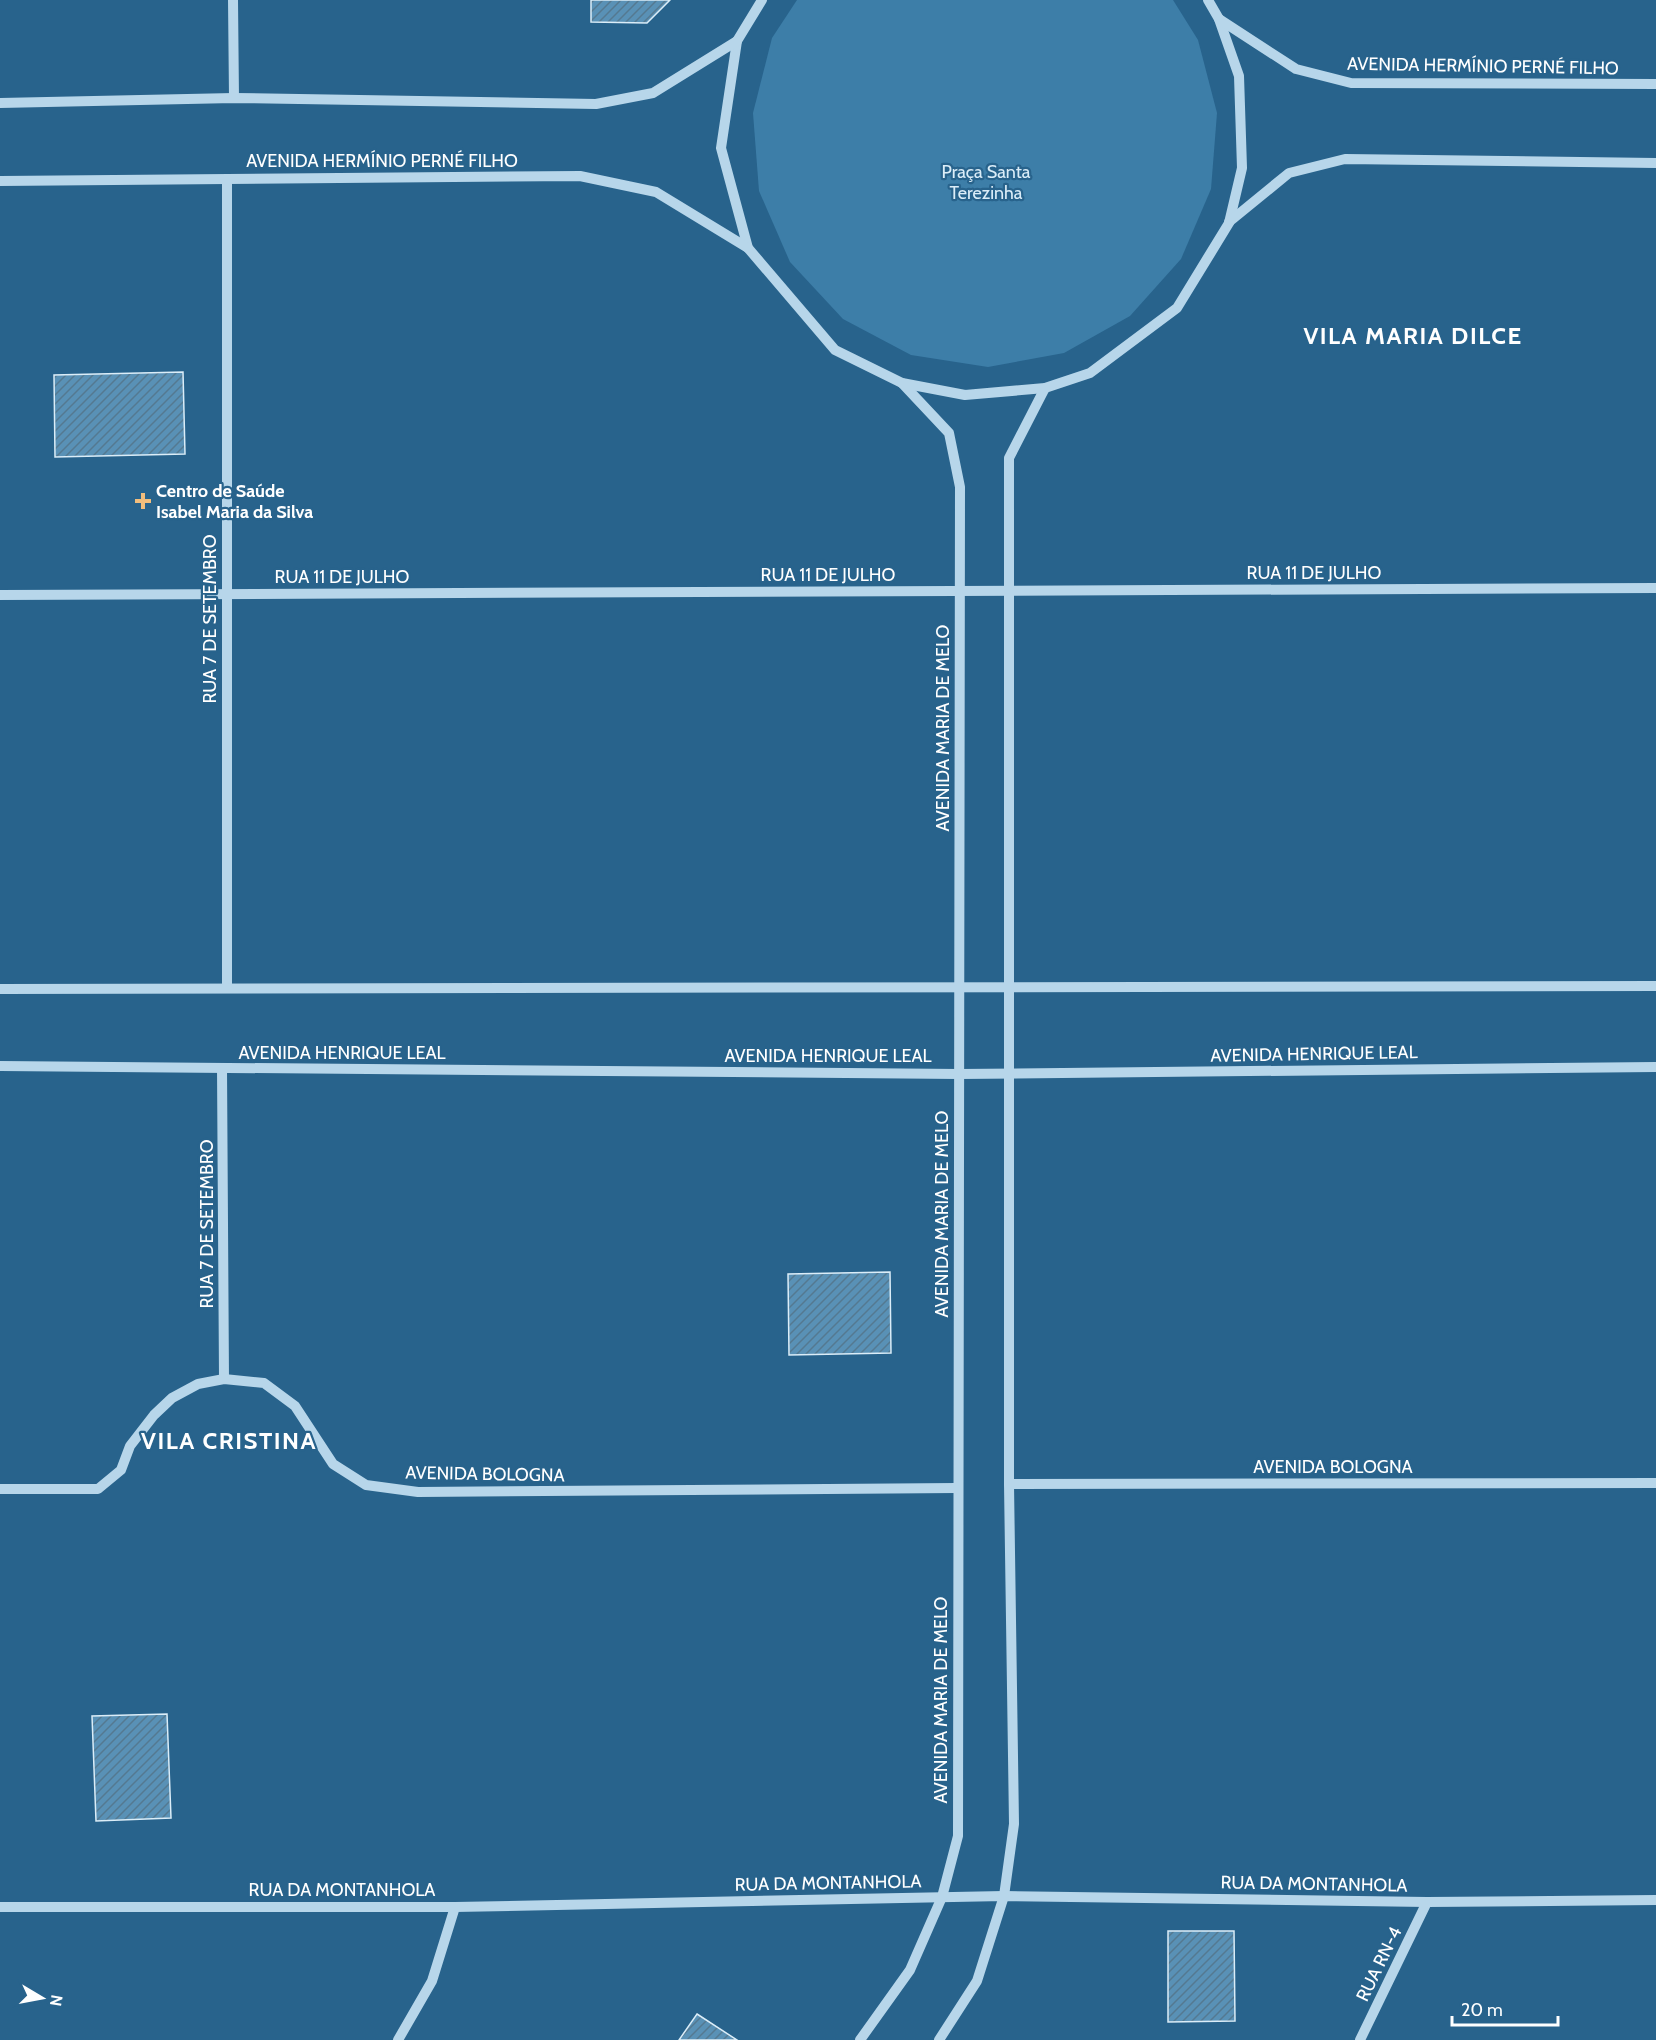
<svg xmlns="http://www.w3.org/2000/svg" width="1656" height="2040" font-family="Cabin,sans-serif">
	<defs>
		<pattern id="building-hatch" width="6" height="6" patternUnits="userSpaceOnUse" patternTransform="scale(1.5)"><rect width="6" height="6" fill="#5991b6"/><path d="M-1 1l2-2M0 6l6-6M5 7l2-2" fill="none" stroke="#547991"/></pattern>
	</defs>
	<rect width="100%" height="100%" fill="#28638c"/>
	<polygon fill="#3d7ea8" points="797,0 1173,0 1198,40 1217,113 1211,189 1181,259 1130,316 1064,353 988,367 911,355 843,319 790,262 759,191 753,113 772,38"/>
	<g fill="url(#building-hatch)" stroke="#dbedf8" stroke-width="1.5">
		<polygon points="591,0 670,0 647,23 591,22"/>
		<polygon points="183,372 185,454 55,457 54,375"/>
		<polygon points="890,1272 891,1353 789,1355 788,1274"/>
		<polygon points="167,1714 171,1818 96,1821 92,1716"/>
		<polygon points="1168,1931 1234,1931 1235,2021 1168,2022"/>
		<polygon points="697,2014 737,2040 679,2040"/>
	</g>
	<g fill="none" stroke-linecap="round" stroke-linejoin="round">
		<g stroke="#b7d6ea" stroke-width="10">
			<polyline points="233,0 234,98"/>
			<polyline points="762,0 737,41 721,148 748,248 835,350 902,383 965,395 1045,388 1090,373 1177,308 1229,223 1242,168 1239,76 1219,19 1208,0"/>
			<polyline points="1219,19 1296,69 1351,83 1656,84"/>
			<polyline points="0,103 234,98 596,104 653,93 737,41"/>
			<polyline points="227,179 227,988"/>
			<polyline points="0,181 580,176 656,192 748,248"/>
			<polyline points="1229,222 1289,173 1345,159 1656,163"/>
			<polyline points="0,595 1656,588"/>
			<polyline points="0,989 1656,986"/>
			<polyline points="0,1066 959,1074 1656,1067"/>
			<polyline points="222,1068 224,1379"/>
			<polyline points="1009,1484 1656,1483"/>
			<polyline points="0,1489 98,1489 121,1470 130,1446 154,1415 172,1398 198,1384 224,1379 264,1383 295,1406 333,1464 366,1485 418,1492 957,1488"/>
			<polyline points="0,1907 455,1907 1004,1896 1427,1902 1656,1900"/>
			<polyline points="398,2040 432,1981 455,1907"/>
			<polyline points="860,2040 910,1970 942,1897 958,1836 960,487 949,433 902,383"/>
			<polyline points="939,2040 977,1981 1004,1896 1014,1824 1009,1484 1009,458 1045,388"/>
			<polyline points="1360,2040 1427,1902"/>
		</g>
	</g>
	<path fill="#f2be7d" stroke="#28638c" stroke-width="2" d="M140 492h6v6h6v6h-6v6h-6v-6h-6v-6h6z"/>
	<g text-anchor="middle" stroke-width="4.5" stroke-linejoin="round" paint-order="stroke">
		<g font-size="18" fill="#fff" stroke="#28638c">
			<text transform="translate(1483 66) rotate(1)" y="6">AVENIDA HERMÍNIO PERNÉ FILHO</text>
			<text x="382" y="167">AVENIDA HERMÍNIO PERNÉ FILHO</text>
			<text x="1314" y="579">RUA 11 DE JULHO</text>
			<text x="828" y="581">RUA 11 DE JULHO</text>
			<text x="342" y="583">RUA 11 DE JULHO</text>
			<text transform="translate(210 619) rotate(-90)" y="6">RUA 7 DE SETEMBRO</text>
			<text transform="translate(943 728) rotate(-90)" y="6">AVENIDA MARIA DE MELO</text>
			<text x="342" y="1059">AVENIDA HENRIQUE LEAL</text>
			<text transform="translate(1314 1054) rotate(-1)" y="6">AVENIDA HENRIQUE LEAL</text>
			<text x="828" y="1062">AVENIDA HENRIQUE LEAL</text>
			<text transform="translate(942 1214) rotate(-90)" y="6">AVENIDA MARIA DE MELO</text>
			<text transform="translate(207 1224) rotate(-90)" y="6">RUA 7 DE SETEMBRO</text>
			<text x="1333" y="1473">AVENIDA BOLOGNA</text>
			<text transform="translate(485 1474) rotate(1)" y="6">AVENIDA BOLOGNA</text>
			<text transform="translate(941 1700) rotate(-90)" y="6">AVENIDA MARIA DE MELO</text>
			<text transform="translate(828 1883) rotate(-1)" y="6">RUA DA MONTANHOLA</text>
			<text transform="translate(1314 1884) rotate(1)" y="6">RUA DA MONTANHOLA</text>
			<text x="342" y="1896">RUA DA MONTANHOLA</text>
			<text transform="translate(1379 1964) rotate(-64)" y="6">RUA RN-4</text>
		</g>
		<g font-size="18" fill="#dbedf8" stroke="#28638c">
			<text x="986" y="178">Praça Santa<tspan x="986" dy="21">Terezinha</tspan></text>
		</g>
		<g font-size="18" font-weight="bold" fill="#fff" stroke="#28638c" text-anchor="start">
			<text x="156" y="497">Centro de Saúde<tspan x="156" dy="21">Isabel Maria da Silva</tspan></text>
		</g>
		<g font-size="24" font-weight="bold" letter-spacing="1.5" fill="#fff" stroke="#28638c">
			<text x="1413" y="344">VILA MARIA DILCE</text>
			<text x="229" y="1449">VILA CRISTINA</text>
		</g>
	</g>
	<g transform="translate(42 1998) rotate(100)" stroke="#28638c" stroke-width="4.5" paint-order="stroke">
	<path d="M0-4.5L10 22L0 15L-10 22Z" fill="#ffffff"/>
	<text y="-9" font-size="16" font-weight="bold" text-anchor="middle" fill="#ffffff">N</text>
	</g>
	<path d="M1452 2016v9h106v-9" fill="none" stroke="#ffffff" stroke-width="3"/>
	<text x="1461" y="2016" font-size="18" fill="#ffffff" stroke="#28638c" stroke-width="4.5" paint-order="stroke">20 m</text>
</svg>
